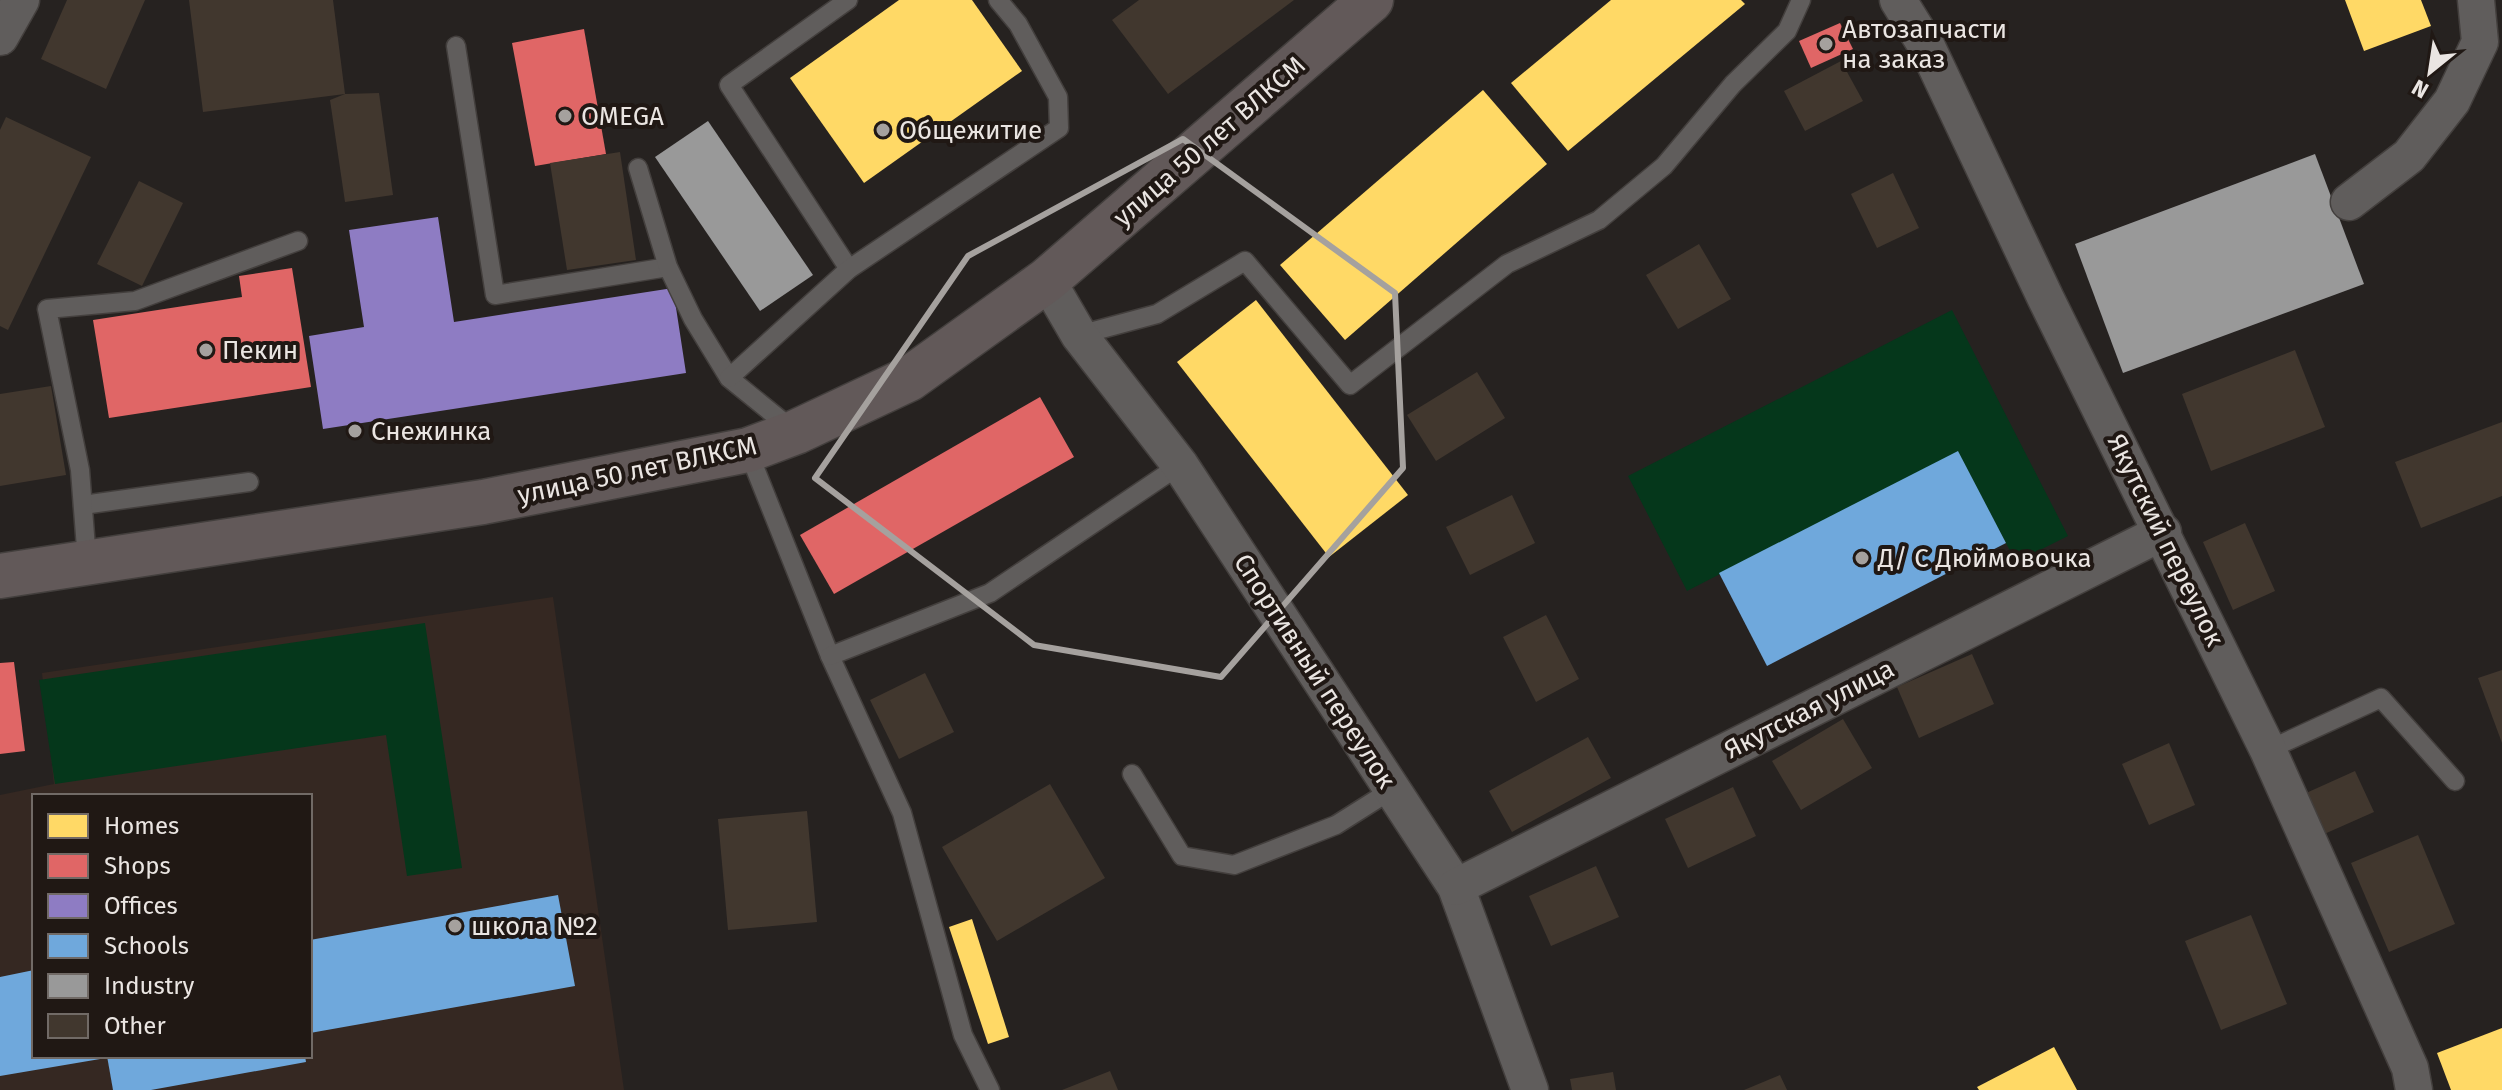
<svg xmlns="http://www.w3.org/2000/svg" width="2502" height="1090" font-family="'Fira Sans',sans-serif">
	<rect width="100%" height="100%" fill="#262220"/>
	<path fill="#352822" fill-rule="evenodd" d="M 553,597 L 624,1090 L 0,1090 L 0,795 L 54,784 L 42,673 ZM 34,796 L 310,796 L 310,1056 L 34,1056 Z"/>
	<g fill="#05371b">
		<polygon points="1952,310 2068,536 2016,562 1958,452 1687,591 1628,476"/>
		<polygon points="425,623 462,868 407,876 386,735 55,784 39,680"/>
	</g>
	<g fill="#ffd966">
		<polygon points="899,0 972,0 1022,71 864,183 790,78"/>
		<polygon points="1611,0 1741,0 1745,4 1568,151 1511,83"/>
		<polygon points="2345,0 2421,0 2431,26 2364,51"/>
		<polygon points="1483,90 1547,164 1345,340 1280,265"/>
		<polygon points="1256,300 1408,495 1329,557 1177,362"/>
		<polygon points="972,919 1009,1037 988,1044 949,927"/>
		<polygon points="2502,1028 2502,1090 2451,1090 2437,1053"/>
		<polygon points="2054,1047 2077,1090 1979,1090 1977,1087"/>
	</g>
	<g fill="#e06666">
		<polygon points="1840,23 1853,49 1811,68 1799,41"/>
		<polygon points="584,29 606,154 535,166 512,43"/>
		<polygon points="292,268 311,387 109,418 93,320 242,297 239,276"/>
		<polygon points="1040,397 1074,457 834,594 800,535"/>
		<polygon points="14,662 25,751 0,754 0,663"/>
	</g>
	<polygon fill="#8e7cc3" points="438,217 454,322 673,288 686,373 323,429 309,336 364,327 349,230"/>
	<g fill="#6fa8dc">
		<polygon points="1958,451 2006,543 1767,666 1719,573"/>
		<polygon points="558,895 575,986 310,1033 310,940"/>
		<polygon points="34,970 34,1056 106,1058 0,1076 0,977"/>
		<polygon points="107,1056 305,1056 306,1062 151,1090 113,1090"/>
	</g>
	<g fill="#999">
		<polygon points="708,121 813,275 760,311 655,157"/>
		<polygon points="2315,154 2364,284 2123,373 2075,244"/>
	</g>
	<g fill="#41372e">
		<polygon points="67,0 145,0 106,89 41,59"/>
		<polygon points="189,0 333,0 345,94 203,112"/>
		<polygon points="1139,0 1294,0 1168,94 1112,20"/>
		<polygon points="1841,61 1863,101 1805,131 1784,91"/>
		<polygon points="379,93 393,195 345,202 330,100 345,94"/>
		<polygon points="6,117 91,157 8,330 0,326 0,130"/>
		<polygon points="620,152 636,260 567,270 550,163"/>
		<polygon points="1893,173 1919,228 1877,248 1851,194"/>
		<polygon points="139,181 183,203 142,286 97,264"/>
		<polygon points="1699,244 1731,299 1678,329 1646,275"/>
		<polygon points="2295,350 2325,427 2211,471 2182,394"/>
		<polygon points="1477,372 1505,418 1436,461 1407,415"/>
		<polygon points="51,386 66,475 0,486 0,394"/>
		<polygon points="2502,422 2502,496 2421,528 2395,462"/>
		<polygon points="1512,495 1535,543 1470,575 1446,527"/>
		<polygon points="2245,523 2275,591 2233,610 2203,542"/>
		<polygon points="1546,615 1579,679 1536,702 1503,637"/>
		<polygon points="1972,654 1994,704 1919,738 1897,687"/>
		<polygon points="2502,670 2502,743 2478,678"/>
		<polygon points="925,673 954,732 899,759 870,700"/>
		<polygon points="1843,719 1872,768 1801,810 1772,761"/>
		<polygon points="1588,737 1611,778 1512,832 1489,791"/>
		<polygon points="2169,743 2195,805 2149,825 2122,764"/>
		<polygon points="2355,771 2374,812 2313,839 2295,798"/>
		<polygon points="1050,784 1105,878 997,941 942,847"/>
		<polygon points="1733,787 1756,836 1688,868 1665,819"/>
		<polygon points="807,811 817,922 728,930 718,819"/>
		<polygon points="2418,835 2455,924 2389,952 2351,863"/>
		<polygon points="1596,866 1619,917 1551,946 1529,896"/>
		<polygon points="2251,915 2287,1004 2221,1030 2185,941"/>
		<polygon points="1110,1071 1118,1090 1062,1090"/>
		<polygon points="1613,1072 1616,1090 1572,1090 1570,1079"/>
		<polygon points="1780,1075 1787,1090 1744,1090"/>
	</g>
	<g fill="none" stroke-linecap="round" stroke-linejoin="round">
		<defs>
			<g id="lane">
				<polyline points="848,0 729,85 849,269"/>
				<polyline points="456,46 495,295 668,267"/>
				<polyline points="638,168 668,267 693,319 729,378 793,430"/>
				<polyline points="1079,335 1157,314 1245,261 1350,385 1507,264 1599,220 1664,166 1733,84 1787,31 1801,0"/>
				<polyline points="729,378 849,269 1059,128 1058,97 1018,24 998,0"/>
				<polyline points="748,451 830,656 902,813 963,1035 990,1090"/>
				<polyline points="83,505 249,482"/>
				<polyline points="87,561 80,470 47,309 135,301 298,241"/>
				<polyline points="830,656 990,593 1180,465"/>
				<polyline points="2268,750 2381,698 2455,781"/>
				<polyline points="1132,774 1182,856 1234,865 1336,825 1393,789"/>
			</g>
			<g id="street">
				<polyline points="1898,0 1927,47 2046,299 2268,750 2410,1068 2414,1090"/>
				<polyline points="0,37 21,0"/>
				<polyline points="2349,202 2409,156 2452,101 2480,42 2476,0"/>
				<polyline points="1047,280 1079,335 1180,465 1456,887 1530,1090"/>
				<polyline points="1456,887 2163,532"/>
			</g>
			<polyline id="primary" points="0,576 483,502 748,450 796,432 909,379 1047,280 1371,0"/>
		</defs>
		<use href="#lane" stroke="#433f3d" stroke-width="21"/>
		<use href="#street" stroke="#433f3d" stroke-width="39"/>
		<use href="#primary" stroke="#433f3d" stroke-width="47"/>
		<use href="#lane" stroke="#605d5c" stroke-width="18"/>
		<use href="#street" stroke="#605d5c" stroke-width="36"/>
		<use href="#primary" stroke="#625959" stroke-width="44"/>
	</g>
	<path fill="none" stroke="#a5a19e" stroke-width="6" stroke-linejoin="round" d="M 1183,139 L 1395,293 L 1403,468 L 1221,677 L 1034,645 L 815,478 L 968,256 Z"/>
	<g fill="#a5a19e" stroke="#201814" stroke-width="3">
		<circle cx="1826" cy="44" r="8"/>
		<circle cx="565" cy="116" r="8"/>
		<circle cx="883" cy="130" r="8"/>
		<circle cx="206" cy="350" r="8"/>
		<circle cx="355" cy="431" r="8"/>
		<circle cx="1862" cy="558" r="8"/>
		<circle cx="455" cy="926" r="8"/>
	</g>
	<g text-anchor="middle" stroke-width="8" stroke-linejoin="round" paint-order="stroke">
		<g font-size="26" fill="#eae5e2" stroke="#201814" text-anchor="start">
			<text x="1842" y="38">Автозапчасти<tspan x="1842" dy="30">на заказ</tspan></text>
			<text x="581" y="125">OMEGA</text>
			<text x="899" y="139">Общежитие</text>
			<text x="222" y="359">Пекин</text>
			<text x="371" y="440">Снежинка</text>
			<text x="1878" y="567">Д/ С Дюймовочка</text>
			<text x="471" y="935">школа №2</text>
		</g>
		<g font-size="26" fill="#eae5e2" stroke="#201814">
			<text transform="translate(1209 141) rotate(-41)" y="9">улица 50 лет ВЛКСМ</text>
			<text transform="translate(637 470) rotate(-12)" y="9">улица 50 лет ВЛКСМ</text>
			<text transform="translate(2166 540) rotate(64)" y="9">Якутский переулок</text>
			<text transform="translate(1315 671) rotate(57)" y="9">Спортивный переулок</text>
			<text transform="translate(1809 709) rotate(-27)" y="9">Якутская улица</text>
		</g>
	</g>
	<rect x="32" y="794" width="280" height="264" fill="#201814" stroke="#716a66" stroke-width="2"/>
	<rect x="48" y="814" width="40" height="24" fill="#ffd966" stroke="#716a66" stroke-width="2"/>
	<text x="104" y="834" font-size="24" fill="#eae5e2">Homes</text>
	<rect x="48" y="854" width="40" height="24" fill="#e06666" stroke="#716a66" stroke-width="2"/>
	<text x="104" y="874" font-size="24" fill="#eae5e2">Shops</text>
	<rect x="48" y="894" width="40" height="24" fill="#8e7cc3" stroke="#716a66" stroke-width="2"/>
	<text x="104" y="914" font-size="24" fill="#eae5e2">Offices</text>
	<rect x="48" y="934" width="40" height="24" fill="#6fa8dc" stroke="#716a66" stroke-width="2"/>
	<text x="104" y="954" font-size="24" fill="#eae5e2">Schools</text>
	<rect x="48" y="974" width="40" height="24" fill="#999999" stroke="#716a66" stroke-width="2"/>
	<text x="104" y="994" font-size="24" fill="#eae5e2">Industry</text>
	<rect x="48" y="1014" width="40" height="24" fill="#41372e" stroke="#716a66" stroke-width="2"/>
	<text x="104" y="1034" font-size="24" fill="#eae5e2">Other</text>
	<g transform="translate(2430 72) rotate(210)" stroke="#201814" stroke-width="6" paint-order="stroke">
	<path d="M0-6L14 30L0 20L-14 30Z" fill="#eae5e2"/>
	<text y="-12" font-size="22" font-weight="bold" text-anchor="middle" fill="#eae5e2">N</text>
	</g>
</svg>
